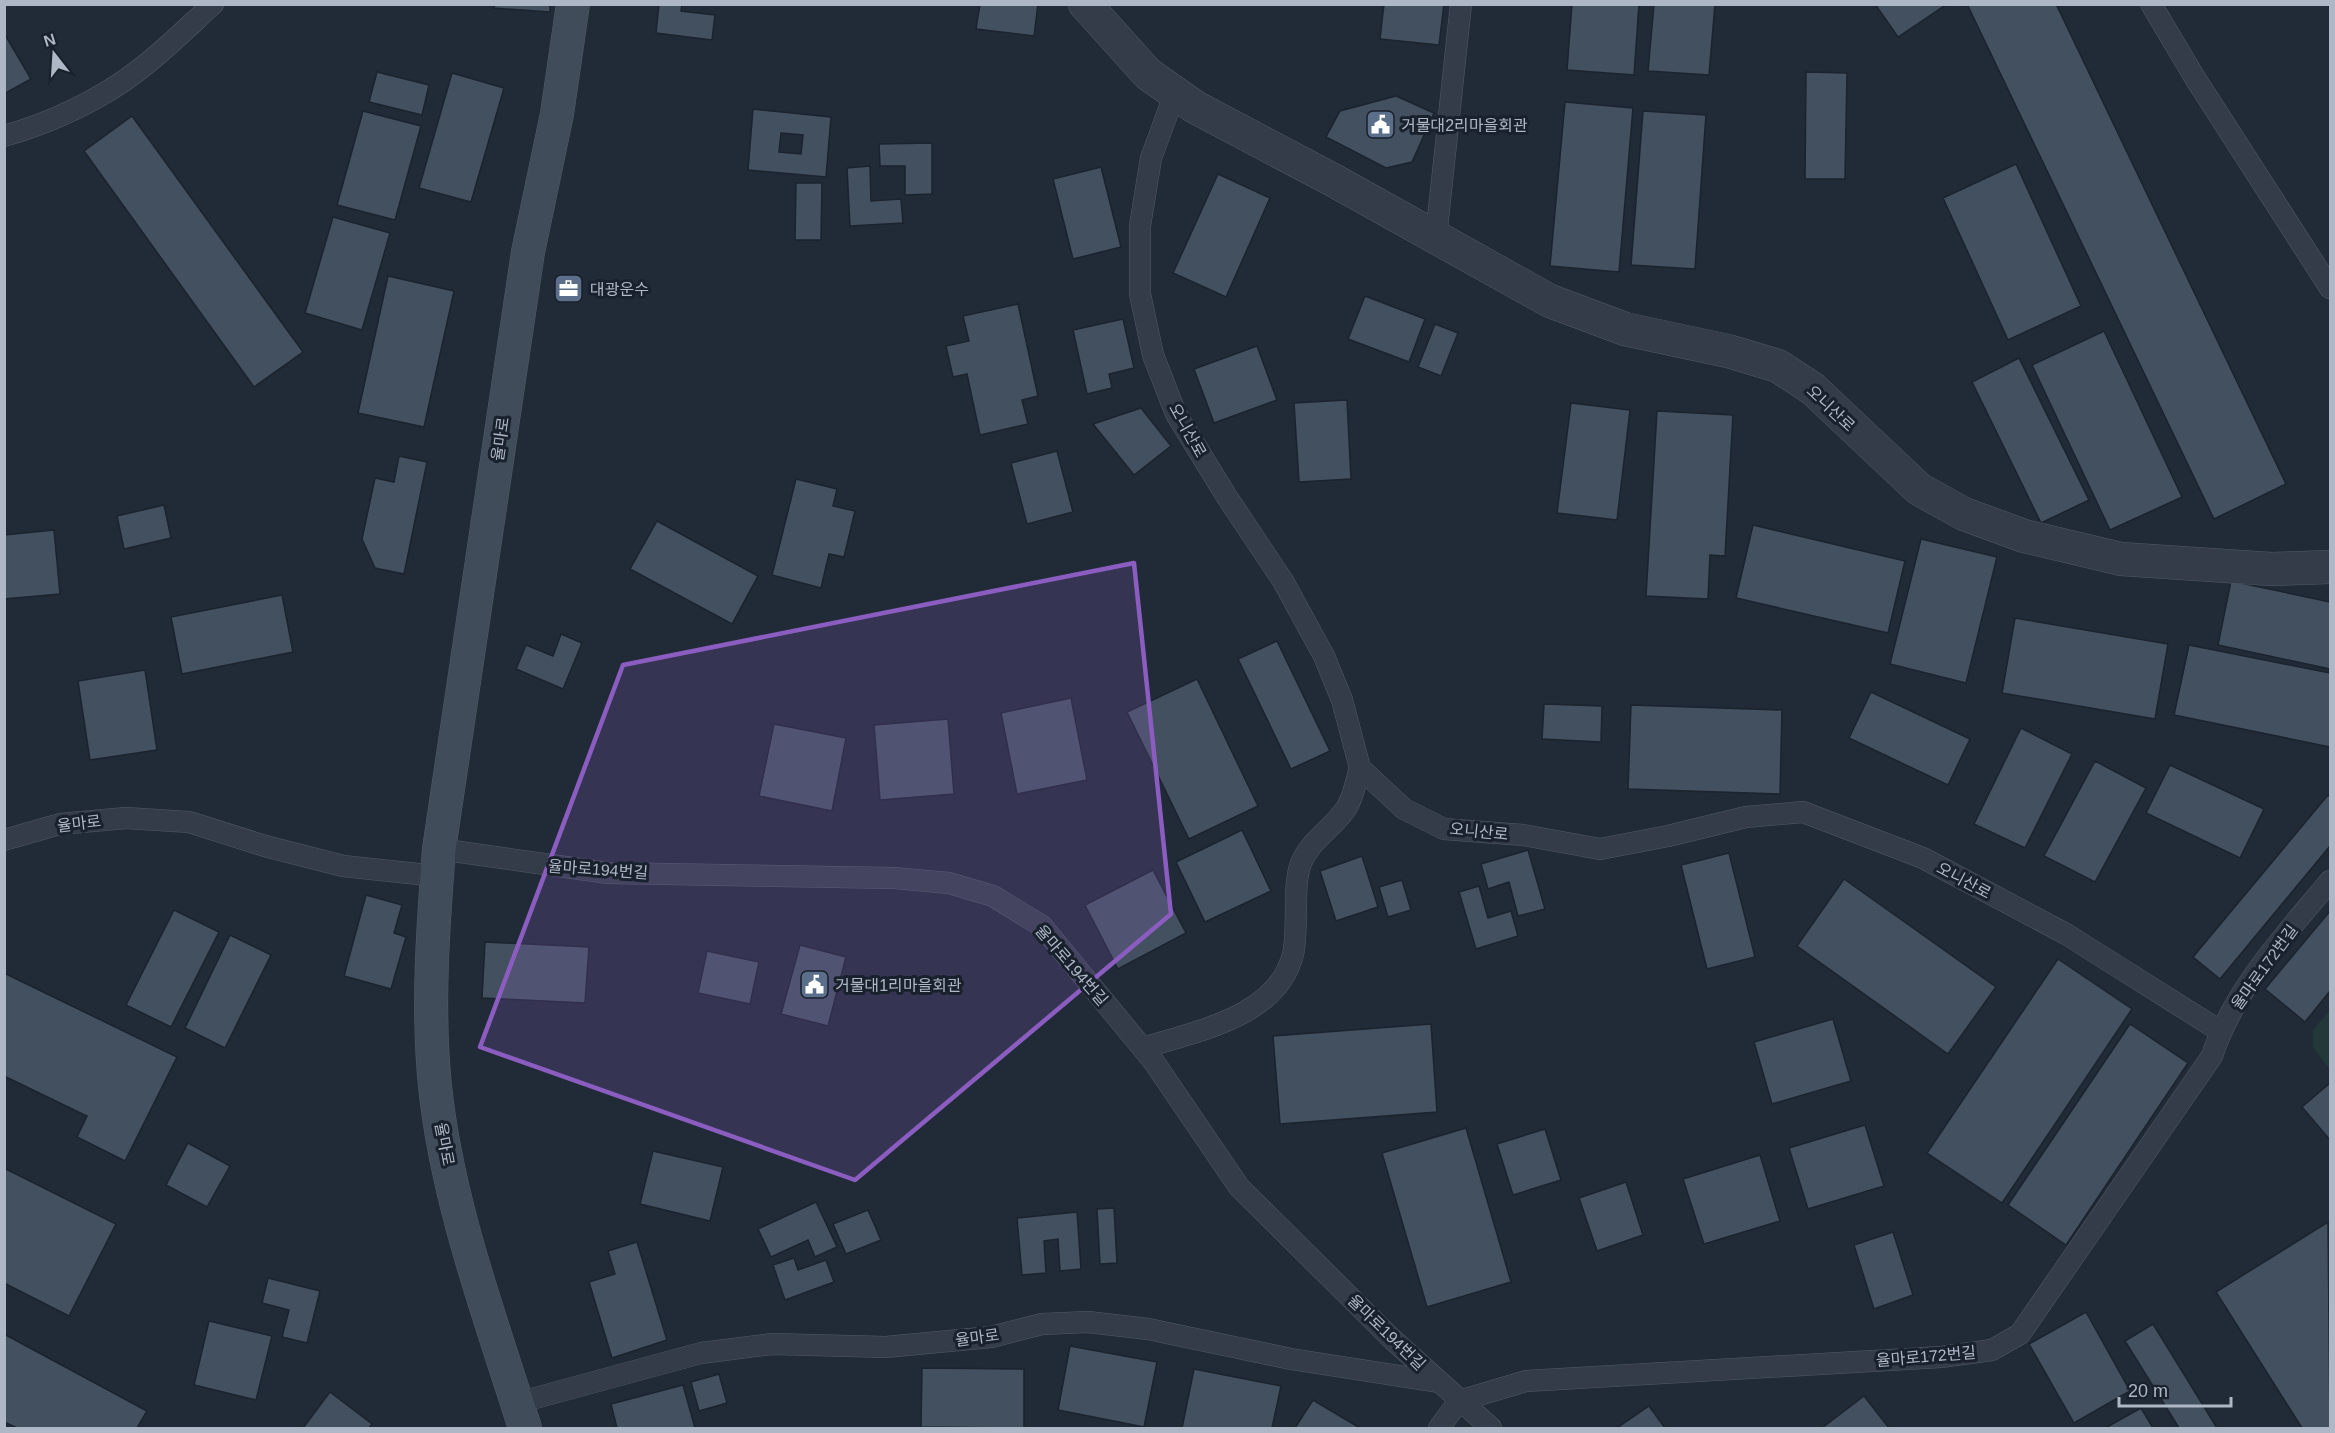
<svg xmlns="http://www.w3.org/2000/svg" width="2335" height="1433" font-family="Arial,'Noto Sans KR',sans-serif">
	<rect width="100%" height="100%" fill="#202b37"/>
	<polygon fill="#233839" points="2330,1010 2330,1070 2313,1047 2313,1030"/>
	<g fill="#43505f" stroke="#1b232e" stroke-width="1.5" fill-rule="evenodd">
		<polygon points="495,4 550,4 550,12 494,8"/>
		<polygon points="659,4 682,4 681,11 715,15 712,40 656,33"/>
		<polygon points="980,4 1038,4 1034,36 976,29"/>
		<polygon points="1384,4 1444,4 1439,45 1380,39"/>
		<polygon points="1572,4 1639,4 1634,75 1567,70"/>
		<polygon points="1654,4 1715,4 1709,75 1648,71"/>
		<polygon points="1875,4 1943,4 1944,6 1898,37"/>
		<polygon points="1967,4 2056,4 2286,484 2214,519"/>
		<polygon points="4,33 31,79 4,94"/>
		<polygon points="377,72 429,85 422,115 369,102"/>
		<polygon points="1806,72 1847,73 1845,179 1805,179"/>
		<polygon points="452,73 504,88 471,202 419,188"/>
		<polygon points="1396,96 1434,113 1412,162 1386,168 1326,137 1340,111"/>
		<polygon points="1565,102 1633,108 1619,272 1550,266"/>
		<path d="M 753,109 L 831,117 L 826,177 L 748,170 ZM 781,133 L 803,135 L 801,154 L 779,152 Z"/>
		<polygon points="363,111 421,126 395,220 337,205"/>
		<polygon points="1643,111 1706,115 1695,269 1631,265"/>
		<polygon points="132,116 303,352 254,387 84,151"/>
		<polygon points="932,143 932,194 905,195 905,166 880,166 879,144"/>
		<polygon points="2016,164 2081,306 2008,340 1943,198"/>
		<polygon points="870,166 871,201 901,199 903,223 850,226 847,168"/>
		<polygon points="1101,167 1121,247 1073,259 1053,179"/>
		<polygon points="1218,174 1270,198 1226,297 1173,273"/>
		<polygon points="796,183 822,183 821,240 795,240"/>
		<polygon points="333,217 390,233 362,330 305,313"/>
		<polygon points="388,276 454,291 424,427 358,413"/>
		<polygon points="1365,296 1425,319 1409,362 1348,339"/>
		<polygon points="1018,304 1038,396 1022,400 1028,424 980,435 967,374 953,377 946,346 969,341 963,316"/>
		<polygon points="1123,319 1134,368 1109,374 1112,388 1087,394 1073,330"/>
		<polygon points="1435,324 1458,333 1441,376 1418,367"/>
		<polygon points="2104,331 2182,497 2110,530 2032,365"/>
		<polygon points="1257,346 1277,400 1214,423 1194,369"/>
		<polygon points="2019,358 2089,500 2041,523 1972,382"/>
		<polygon points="1347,400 1351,479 1299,482 1294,403"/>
		<polygon points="1571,403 1630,410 1617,520 1557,513"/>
		<polygon points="1141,408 1171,446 1134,475 1093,424"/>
		<polygon points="1657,411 1733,415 1725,556 1710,555 1708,599 1646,596"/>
		<polygon points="1057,451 1073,512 1027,524 1011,463"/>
		<polygon points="399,456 427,462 404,574 375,568 362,539 375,478 394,482"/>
		<polygon points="796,479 837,489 833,506 855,511 844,557 829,554 821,588 772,575"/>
		<polygon points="164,505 171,538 124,549 117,516"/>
		<polygon points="657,521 758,576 732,624 630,569"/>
		<polygon points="1753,525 1905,561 1888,633 1736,598"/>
		<polygon points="54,530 60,594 4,599 4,535"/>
		<polygon points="1921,539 1997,557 1966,683 1890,664"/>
		<polygon points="2231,581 2330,602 2330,669 2218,645"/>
		<polygon points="282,595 293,652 182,674 171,617"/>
		<polygon points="2015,618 2168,644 2155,719 2002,693"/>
		<polygon points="561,634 582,643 563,689 516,669 526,645 553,656"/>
		<polygon points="1277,641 1330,751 1291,769 1238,659"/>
		<polygon points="2189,645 2330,673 2330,747 2174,715"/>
		<polygon points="145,670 157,750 90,760 78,681"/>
		<polygon points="1197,679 1258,806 1189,839 1127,712"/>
		<polygon points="1871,692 1970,739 1948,785 1849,738"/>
		<polygon points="1071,698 1087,780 1017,794 1001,713"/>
		<polygon points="1544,704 1602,706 1601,742 1542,739"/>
		<polygon points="1631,705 1782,710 1780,794 1628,789"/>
		<polygon points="948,719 954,794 880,800 874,725"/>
		<polygon points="774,724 846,738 832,811 759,796"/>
		<polygon points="2021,728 2072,754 2025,848 1974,824"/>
		<polygon points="2095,761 2146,788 2095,882 2044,856"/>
		<polygon points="2170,765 2264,809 2240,858 2146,813"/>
		<polygon points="2328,795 2330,797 2330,846 2220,979 2193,957"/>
		<polygon points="1242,830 1271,891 1205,922 1176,862"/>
		<polygon points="1528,850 1545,909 1518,916 1509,882 1488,889 1481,864"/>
		<polygon points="1729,853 1755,957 1707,969 1681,865"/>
		<polygon points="1362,856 1378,907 1336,921 1320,871"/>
		<polygon points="1153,870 1186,933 1118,969 1085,905"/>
		<polygon points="1844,879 1996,987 1948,1054 1797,946"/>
		<polygon points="1402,880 1411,910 1388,917 1379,887"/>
		<polygon points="1479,886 1488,918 1511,911 1518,936 1476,949 1459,892"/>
		<polygon points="366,895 402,905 394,933 406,937 391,989 344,976"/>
		<polygon points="174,910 219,932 171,1027 126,1005"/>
		<polygon points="2330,911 2330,991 2305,1022 2265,989"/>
		<polygon points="230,935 271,955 225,1048 185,1028"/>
		<polygon points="485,942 589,947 585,1003 482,998"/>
		<polygon points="800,945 846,957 828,1026 781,1014"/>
		<polygon points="707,951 759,962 750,1004 698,993"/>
		<polygon points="2058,959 2132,1009 2002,1203 1927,1153"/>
		<polygon points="4,973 177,1057 125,1161 77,1137 87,1116 4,1076"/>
		<polygon points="1833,1019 1851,1081 1772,1104 1754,1042"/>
		<polygon points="1431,1024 1437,1112 1280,1124 1273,1036"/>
		<polygon points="2130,1024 2188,1063 2066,1245 2008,1205"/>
		<polygon points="2330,1083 2330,1140 2302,1107"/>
		<polygon points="1865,1125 1884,1186 1808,1209 1789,1148"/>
		<polygon points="1466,1128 1511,1282 1427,1307 1382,1153"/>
		<polygon points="1545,1129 1561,1180 1513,1195 1497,1144"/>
		<polygon points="188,1143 230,1166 207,1207 166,1185"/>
		<polygon points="653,1151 723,1167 710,1221 640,1204"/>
		<polygon points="1760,1155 1780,1221 1704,1244 1683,1179"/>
		<polygon points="4,1168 116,1224 69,1316 4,1283"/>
		<polygon points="1626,1182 1643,1235 1597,1251 1579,1198"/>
		<polygon points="816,1202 837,1247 815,1257 808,1240 771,1257 758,1229"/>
		<polygon points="1114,1208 1117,1263 1100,1264 1097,1209"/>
		<polygon points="868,1210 881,1240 846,1254 833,1224"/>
		<polygon points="1077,1212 1081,1269 1060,1271 1058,1239 1044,1241 1046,1273 1022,1275 1017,1218"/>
		<polygon points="2328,1222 2330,1428 2302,1428 2216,1292"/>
		<polygon points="1893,1232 1913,1295 1874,1309 1854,1245"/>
		<polygon points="637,1242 667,1340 612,1358 589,1282 615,1274 608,1251"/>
		<polygon points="794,1258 798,1270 826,1260 834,1282 785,1300 773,1265"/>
		<polygon points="268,1278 320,1291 307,1343 282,1337 289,1310 262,1303"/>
		<polygon points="2086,1312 2130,1391 2074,1423 2029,1344"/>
		<polygon points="209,1321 272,1336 256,1400 194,1385"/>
		<polygon points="2153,1324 2217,1428 2179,1428 2125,1341"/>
		<polygon points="4,1334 147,1411 137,1428 17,1428 4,1422"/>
		<polygon points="1070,1346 1157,1362 1144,1427 1058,1410"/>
		<polygon points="922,1368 1024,1369 1024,1428 921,1427"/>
		<polygon points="1194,1369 1281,1386 1272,1428 1182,1428"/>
		<polygon points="719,1374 727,1403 699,1411 691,1382"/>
		<polygon points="683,1385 695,1428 617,1428 611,1404"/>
		<polygon points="330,1392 372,1424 369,1428 303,1428"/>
		<polygon points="1864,1396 1889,1428 1822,1428"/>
		<polygon points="1313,1400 1360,1428 1295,1428"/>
		<polygon points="1649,1406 1665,1428 1617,1428"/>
		<polygon points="2141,1408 2153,1428 2105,1428"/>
	</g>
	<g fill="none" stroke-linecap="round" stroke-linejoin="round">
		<defs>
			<g id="lane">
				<polyline points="2151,4 2195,78 2330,288"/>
				<polyline points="1175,93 1151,158 1140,226 1140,294 1153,355 1176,414 1227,497 1283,581 1324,656 1342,700 1360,768 1404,809 1444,829 1523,835 1600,849 1668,836 1746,817 1803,812 1923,858 2066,934 2220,1031"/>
				<path d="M 4,136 C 51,123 102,99 140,69 C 166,49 189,26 213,4"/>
				<polyline points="1436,237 1461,4"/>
				<polyline points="4,840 60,824 126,818 189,822 265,846 343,866 437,876"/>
				<polyline points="439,849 608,873 894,878 949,883 993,896 1042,926 1154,1062 1239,1187 1392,1339 1491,1428"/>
				<path d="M 1143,1048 C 1196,1031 1278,1017 1293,954 C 1299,928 1292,887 1301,863 C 1311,839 1334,828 1347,807 C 1354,795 1356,781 1360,768"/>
				<polyline points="517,1403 701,1353 772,1344 886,1347 991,1337 1042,1324 1088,1322 1148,1329 1291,1359 1438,1382"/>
				<path d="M 1439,1428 L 1459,1401 L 1526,1381 L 1941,1357 L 1992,1350 L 2020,1334 L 2212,1056 C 2234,989 2286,934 2330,881"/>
			</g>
			<polyline id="street" points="1085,4 1148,74 1195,107 1333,180 1550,301 1625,329 1728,351 1778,366 1813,389 1919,489 1964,514 2024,536 2121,559 2271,569 2330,567"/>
			<path id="secondary" d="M 525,1428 C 490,1317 447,1202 435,1086 C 427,1008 433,927 439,849 L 528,252 L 557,114 L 573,4"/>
		</defs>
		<use href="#lane" stroke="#515a66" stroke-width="22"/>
		<use href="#street" stroke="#515a66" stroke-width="34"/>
		<use href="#secondary" stroke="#515a66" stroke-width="34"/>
		<use href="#lane" stroke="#333c48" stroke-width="21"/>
		<use href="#street" stroke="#333c48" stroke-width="33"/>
		<use href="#secondary" stroke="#414c5b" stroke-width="33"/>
	</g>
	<path fill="#8c5dc1" fill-opacity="0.2" stroke="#8c5dc1" stroke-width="4.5" stroke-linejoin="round" d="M 1134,563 L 1171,914 L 855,1180 L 480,1047 L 623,665 Z"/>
	<defs>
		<symbol id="civic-square" viewBox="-11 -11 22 22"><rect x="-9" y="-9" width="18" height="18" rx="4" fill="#5c6f8a" stroke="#19212c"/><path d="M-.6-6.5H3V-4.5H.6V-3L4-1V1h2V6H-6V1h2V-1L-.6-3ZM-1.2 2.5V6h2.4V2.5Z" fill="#fff"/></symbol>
		<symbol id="office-square" viewBox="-11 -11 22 22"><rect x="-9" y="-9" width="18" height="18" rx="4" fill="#5c6f8a" stroke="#19212c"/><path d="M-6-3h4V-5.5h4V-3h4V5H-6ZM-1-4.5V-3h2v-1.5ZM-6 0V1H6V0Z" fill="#fff"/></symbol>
	</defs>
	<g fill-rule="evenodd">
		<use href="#civic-square" x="1364" y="108" width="33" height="33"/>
		<use href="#office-square" x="552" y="272" width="33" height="33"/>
		<use href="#civic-square" x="798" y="968" width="33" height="33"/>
	</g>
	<g text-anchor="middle" stroke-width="6" stroke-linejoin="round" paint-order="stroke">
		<g font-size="16" fill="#adb7c5" stroke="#19212c" text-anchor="start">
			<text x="1401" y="131">거물대2리마을회관</text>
			<text x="590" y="295">대광운수</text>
			<text x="835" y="991">거물대1리마을회관</text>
		</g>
		<g font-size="16" fill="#adb7c5" stroke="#19212c">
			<text transform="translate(1831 408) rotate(43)" y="6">오니산로</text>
			<text transform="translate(1188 430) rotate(61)" y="6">오니산로</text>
			<text transform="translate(500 439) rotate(-82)" y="6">율마로</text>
			<text transform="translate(79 823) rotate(-7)" y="6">율마로</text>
			<text transform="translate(1479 831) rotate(6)" y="6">오니산로</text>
			<text transform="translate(598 869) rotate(4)" y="6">율마로194번길</text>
			<text transform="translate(1964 880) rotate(28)" y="6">오니산로</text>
			<text transform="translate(1072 965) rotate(49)" y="6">율마로194번길</text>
			<text transform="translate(2264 967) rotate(-54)" y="6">율마로172번길</text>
			<text transform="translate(445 1144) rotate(79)" y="6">율마로</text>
			<text transform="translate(1387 1332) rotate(44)" y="6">율마로194번길</text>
			<text transform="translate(977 1337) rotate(-8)" y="6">율마로</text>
			<text transform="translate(1926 1356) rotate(-5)" y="6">율마로172번길</text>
		</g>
	</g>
	<rect width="2335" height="1433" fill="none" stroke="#adb7c5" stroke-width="12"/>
	<g transform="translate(54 54) rotate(343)" stroke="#19212c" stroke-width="4.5" paint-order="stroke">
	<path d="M0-4.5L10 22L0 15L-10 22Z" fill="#adb7c5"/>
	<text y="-9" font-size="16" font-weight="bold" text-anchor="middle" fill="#adb7c5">N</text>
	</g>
	<path d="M2119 1397v9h112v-9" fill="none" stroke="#adb7c5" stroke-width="3"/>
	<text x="2128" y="1397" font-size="18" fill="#adb7c5" stroke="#19212c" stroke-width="4.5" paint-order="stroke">20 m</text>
</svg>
